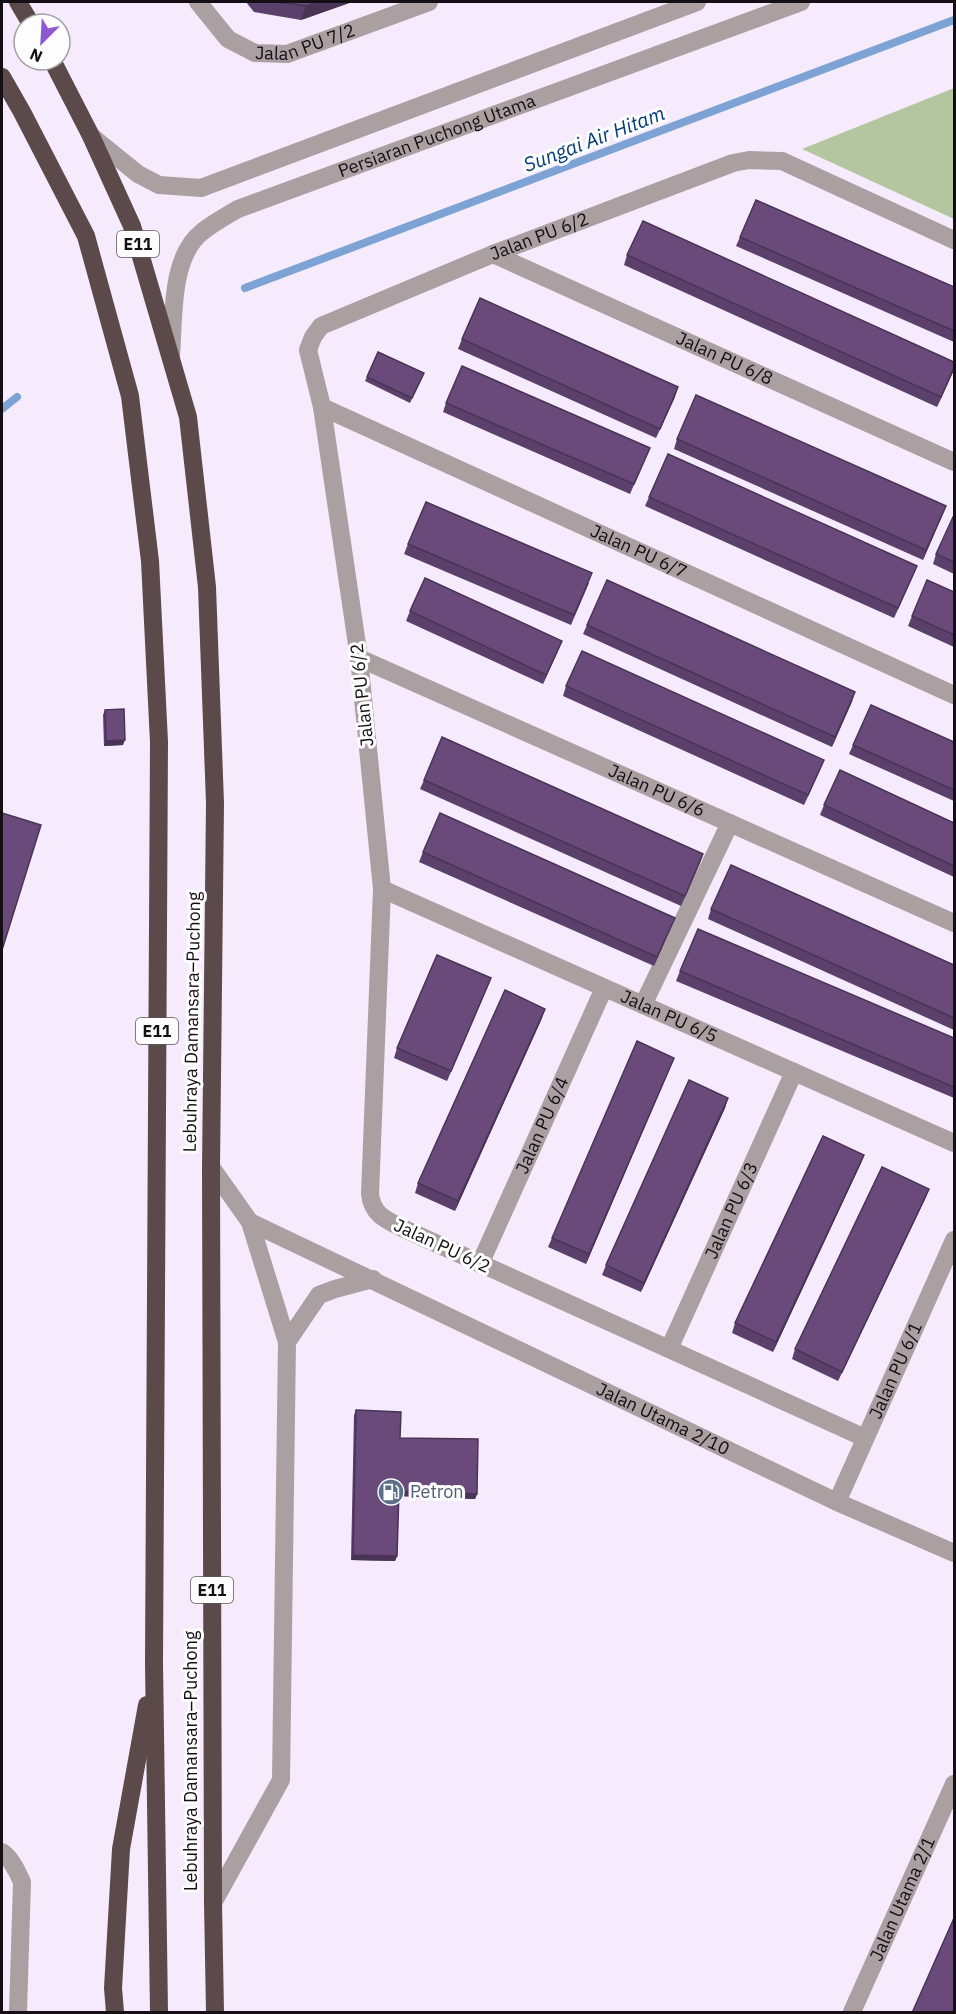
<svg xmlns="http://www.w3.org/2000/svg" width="956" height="2014" font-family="'IBM Plex Sans',sans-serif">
	<rect width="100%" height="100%" fill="#f5ebfc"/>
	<polygon fill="#b4c6a0" points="954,88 954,219 802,149"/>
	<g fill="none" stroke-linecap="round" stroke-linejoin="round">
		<g stroke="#7da3d4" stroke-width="8">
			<polyline points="245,288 954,20"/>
			<polyline points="2,409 17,397"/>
		</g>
		<g stroke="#aaa0a1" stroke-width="18">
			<path id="s1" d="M 198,2 L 228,39 L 255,53 L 287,54 L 429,2"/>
			<path id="s2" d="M 493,254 L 954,462"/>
			<path id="s3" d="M 322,407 L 954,695"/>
			<path id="s4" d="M 359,658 L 954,923"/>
			<path id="s5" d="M 382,889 L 954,1143"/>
			<polyline points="643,1005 730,823"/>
			<path id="s6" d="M 211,1167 L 250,1222 L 837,1502 L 954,1553"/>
			<path id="s7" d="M 480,1264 L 604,988"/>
			<polyline points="287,1342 319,1295 335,1289 373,1279"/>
			<path id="s8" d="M 669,1349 L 794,1072"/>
			<path id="s9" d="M 865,1438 L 400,1227 C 384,1219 372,1213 370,1194 L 382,889 L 359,658 L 322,407 L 308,350 L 313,337 L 321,326 L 493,254 L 733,163 L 749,160 L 782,161 L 954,240"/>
			<path id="s10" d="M 837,1502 L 954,1240"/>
			<path d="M 2,1852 C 11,1858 17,1871 22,1882 L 18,2012"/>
			<polyline points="213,1903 281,1780 287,1342 250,1222"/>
			<path id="s11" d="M 852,2012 L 954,1784"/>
		</g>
		<g stroke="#aaa0a1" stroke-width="18">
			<polyline points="91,136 138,174 159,185 201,188 697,2"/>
			<path id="s12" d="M 171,356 C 174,318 170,257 202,232 C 213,223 226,216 238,209 L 801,2"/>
		</g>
		<g stroke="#5c494a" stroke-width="18">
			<polyline points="18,2 31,24"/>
			<polyline points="52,60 91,136 132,226 188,417 207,587 215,803 211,1167 213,1903 215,2012"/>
			<polyline points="2,77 22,112 86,236 130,396 150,561 159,742 154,1663 159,2012"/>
			<polyline points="115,2012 113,1988 121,1849 147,1705"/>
		</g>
	</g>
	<g fill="#5a406a">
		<polygon points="246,2 352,2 301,20 254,12"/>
		<polygon points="740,237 954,287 954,342 736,246"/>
		<polygon points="627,255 953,372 937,407 624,265"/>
		<polygon points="462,339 675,397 656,438 458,349"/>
		<polygon points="424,373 410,403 365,381 367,377"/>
		<polygon points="446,403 650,448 630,494 443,412"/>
		<polygon points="677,439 942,516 923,560 674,449"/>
		<polygon points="649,497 917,566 894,618 645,506"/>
		<polygon points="954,518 954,574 933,564 936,554"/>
		<polygon points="408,544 589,583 571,625 404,554"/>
		<polygon points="954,592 954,647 908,626 912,616"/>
		<polygon points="410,611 558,651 543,684 406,621"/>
		<polygon points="587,625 855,692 832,747 583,634"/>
		<polygon points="566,686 824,760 804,805 563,696"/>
		<polygon points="105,710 123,745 104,746 103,715"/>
		<polygon points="954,742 954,801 849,754 853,745"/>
		<polygon points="424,780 703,854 681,906 420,789"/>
		<polygon points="824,805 954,823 954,877 820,815"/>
		<polygon points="423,852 671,927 654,966 419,862"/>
		<polygon points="711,909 954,965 954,1030 708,919"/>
		<polygon points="680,971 954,1038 954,1098 676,981"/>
		<polygon points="491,978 447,1081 394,1058 397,1048"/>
		<polygon points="542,1018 455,1211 415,1193 418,1183"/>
		<polygon points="674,1058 586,1264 548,1247 552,1238"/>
		<polygon points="728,1098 725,1108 641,1292 602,1275 606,1265"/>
		<polygon points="864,1155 860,1165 773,1352 732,1333 735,1323"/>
		<polygon points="929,1189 925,1199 838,1381 792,1359 795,1349"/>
		<polygon points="356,1410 400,1438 477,1494 475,1499 399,1496 397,1556 395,1561 351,1560 354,1415"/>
	</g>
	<g fill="#4a3456">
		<polygon points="319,2 352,2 301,20 306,6"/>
		<polygon points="954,367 953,372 937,407 941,397"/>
		<polygon points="678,387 675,397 656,438 660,429"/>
		<polygon points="946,506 942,516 923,560 926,550"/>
		<polygon points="917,566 913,576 894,618 898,608"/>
		<polygon points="562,641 558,651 543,684 546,675"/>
		<polygon points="855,692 852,702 832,747 835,737"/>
		<polygon points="125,740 123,745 104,746 106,741"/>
		<polygon points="824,760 820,770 804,805 808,795"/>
		<polygon points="703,854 700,863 681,906 685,896"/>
		<polygon points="675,918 671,927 654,966 657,957"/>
		<polygon points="491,978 487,988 447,1081 451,1071"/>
		<polygon points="545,1009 542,1018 455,1211 458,1201"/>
		<polygon points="674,1058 670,1067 586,1264 589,1254"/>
		<polygon points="728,1098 725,1108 641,1292 644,1283"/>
		<polygon points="864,1155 860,1165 773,1352 776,1342"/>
		<polygon points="929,1189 925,1199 838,1381 842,1372"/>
		<polygon points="399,1491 477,1494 475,1499 397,1496"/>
		<polygon points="353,1555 397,1556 395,1561 351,1560"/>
	</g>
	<g fill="#694a7b" stroke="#4a3456" stroke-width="1.5">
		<polygon points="280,2 319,2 306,6"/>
		<polygon points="756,200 954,287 954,331 740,237"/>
		<polygon points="643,221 954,362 954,367 941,397 627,255"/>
		<polygon points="480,298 678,387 660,429 462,339"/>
		<polygon points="378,352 424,373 412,398 367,377"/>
		<polygon points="462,366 650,448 634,484 446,403"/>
		<polygon points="696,395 946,506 926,550 677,439"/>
		<polygon points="668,454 917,566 898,608 649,497"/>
		<polygon points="426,502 592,573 574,615 408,544"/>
		<polygon points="953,517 954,518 954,562 936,554"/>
		<polygon points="425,578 562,641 546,675 410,611"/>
		<polygon points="607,580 855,692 835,737 587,625"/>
		<polygon points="927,580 954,592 954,635 912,616"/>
		<polygon points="582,651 824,760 808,795 566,686"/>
		<polygon points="871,705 954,742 954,790 853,745"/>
		<polygon points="124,709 125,740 106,741 105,710"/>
		<polygon points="442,737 703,854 685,896 424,780"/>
		<polygon points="840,770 954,823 954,866 824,805"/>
		<polygon points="2,813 41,825 2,950"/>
		<polygon points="440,813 675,918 657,957 423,852"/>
		<polygon points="731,865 954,965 954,1018 711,909"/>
		<polygon points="698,929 954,1038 954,1087 680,971"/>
		<polygon points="437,955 491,978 451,1071 397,1048"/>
		<polygon points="505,990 545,1009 458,1201 418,1183"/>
		<polygon points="637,1041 674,1058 589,1254 552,1238"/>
		<polygon points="689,1080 728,1098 644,1283 606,1265"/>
		<polygon points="823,1136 864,1155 776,1342 735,1323"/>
		<polygon points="882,1167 929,1189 842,1372 795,1349"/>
		<polygon points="356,1410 401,1412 400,1438 478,1439 477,1494 399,1491 397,1556 353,1555"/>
		<polygon points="954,1918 954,2013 912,2013"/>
	</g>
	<defs>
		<symbol id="fuel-disc" viewBox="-11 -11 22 22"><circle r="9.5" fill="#5c6f8a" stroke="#fcfdfc"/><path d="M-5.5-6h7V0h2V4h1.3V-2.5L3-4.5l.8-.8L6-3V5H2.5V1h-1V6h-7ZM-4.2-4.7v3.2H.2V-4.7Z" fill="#fff"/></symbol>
	</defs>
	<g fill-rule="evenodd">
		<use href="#fuel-disc" x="376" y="1477" width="30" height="30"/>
	</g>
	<g text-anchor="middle" stroke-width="6" stroke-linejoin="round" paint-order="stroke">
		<g fill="#fcfdfc" stroke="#59565a" stroke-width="1.5">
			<rect x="117" y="231" width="42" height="26" rx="4.5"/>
			<rect x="136" y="1018" width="42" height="26" rx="4.5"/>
			<rect x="191" y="1577" width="42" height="26" rx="4.5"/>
		</g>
		<g font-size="16" font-weight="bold" fill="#130f15">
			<text x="138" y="250">E11</text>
			<text x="157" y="1037">E11</text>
			<text x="212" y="1596">E11</text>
		</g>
		<g font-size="18" fill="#130f15" stroke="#fcfdfc">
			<text dy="6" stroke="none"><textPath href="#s1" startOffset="130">Jalan PU 7/2</textPath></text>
			<text dy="6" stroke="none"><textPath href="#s12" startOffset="386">Persiaran Puchong Utama</textPath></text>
			<text dy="6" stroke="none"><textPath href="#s9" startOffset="1671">Jalan PU 6/2</textPath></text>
			<text dy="6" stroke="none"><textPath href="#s2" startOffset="254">Jalan PU 6/8</textPath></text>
			<text dy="6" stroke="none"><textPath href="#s3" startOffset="348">Jalan PU 6/7</textPath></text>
			<text transform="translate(362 695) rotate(-96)" y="6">Jalan PU 6/2</text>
			<text dy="6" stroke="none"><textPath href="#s4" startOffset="326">Jalan PU 6/6</textPath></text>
			<text dy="6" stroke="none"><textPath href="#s5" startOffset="314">Jalan PU 6/5</textPath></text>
			<text transform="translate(192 1022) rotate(-89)" y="6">Lebuhraya Damansara–Puchong</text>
			<text dy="6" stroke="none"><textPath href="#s7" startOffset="152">Jalan PU 6/4</textPath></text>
			<text dy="6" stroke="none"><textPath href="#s8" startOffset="152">Jalan PU 6/3</textPath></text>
			<text transform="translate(442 1246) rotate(25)" y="6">Jalan PU 6/2</text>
			<text dy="6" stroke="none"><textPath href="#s10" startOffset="144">Jalan PU 6/1</textPath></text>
			<text dy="6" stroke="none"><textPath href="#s6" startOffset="525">Jalan Utama 2/10</textPath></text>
			<text transform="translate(191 1761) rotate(-90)" y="6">Lebuhraya Damansara–Puchong</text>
			<text dy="6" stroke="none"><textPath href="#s11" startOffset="124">Jalan Utama 2/1</textPath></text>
		</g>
		<g font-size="18" fill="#4e5e75" stroke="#fcfdfc" text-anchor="start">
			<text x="410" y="1498">Petron</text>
		</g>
		<g font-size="20" font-style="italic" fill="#063c78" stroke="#fcfdfc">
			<text transform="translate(594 139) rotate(-21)" y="7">Sungai Air Hitam</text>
		</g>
	</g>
	<rect width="956" height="2014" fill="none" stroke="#130f15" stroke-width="6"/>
	<g transform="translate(42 42) rotate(204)"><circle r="28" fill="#fcfdfc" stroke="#9f9ea0" stroke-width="1.5"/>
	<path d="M0-4.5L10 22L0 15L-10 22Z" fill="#8d58d0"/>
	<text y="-9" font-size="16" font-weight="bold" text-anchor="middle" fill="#130f15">N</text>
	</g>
</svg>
